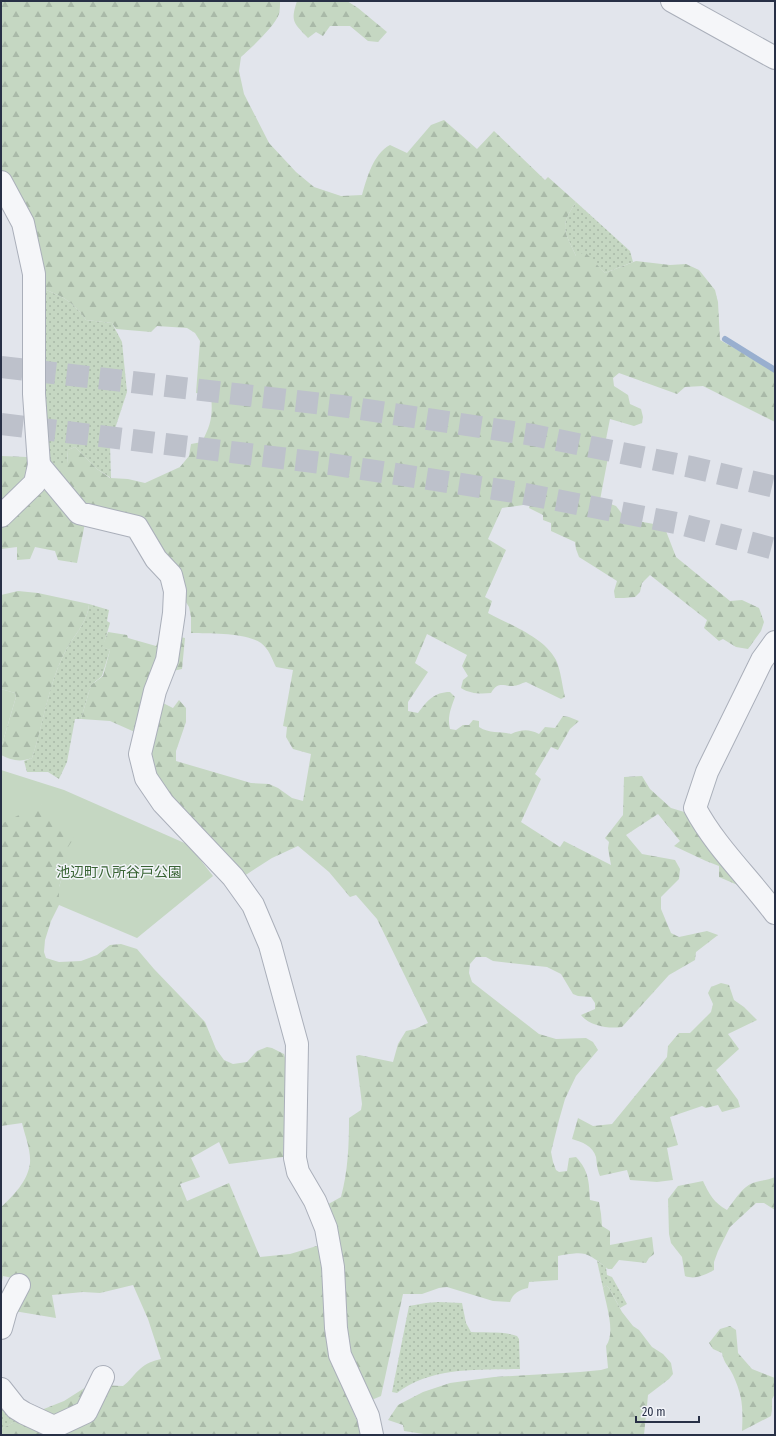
<svg xmlns="http://www.w3.org/2000/svg" width="776" height="1436" font-family="'Fira Sans Condensed','Noto Sans JP',sans-serif">
	<defs>
		<pattern id="grass-dots" width="8" height="8" patternUnits="userSpaceOnUse"><rect width="8" height="8" fill="#c5d7c2"/><path d="M2 2h.1M6 6h.1" fill="none" stroke="#a9b9a8" stroke-width="1.8" stroke-linecap="round"/></pattern>
		<pattern id="forest-firs" width="22" height="20" patternUnits="userSpaceOnUse"><rect width="22" height="20" fill="#c5d7c2"/><path d="M5 1l3.5 6h-7zM16 11l3.5 6h-7z" fill="#a9b9a8"/></pattern>
	</defs>
	<rect width="100%" height="100%" fill="#e2e5ec"/>
	<g fill="url(#grass-dots)">
		<path d="M 576,202 L 630,251 L 633,262 L 605,273 L 595,263 L 576,256 C 564,229 559,228 576,202 Z"/>
		<path d="M 42,288 C 63,297 73,301 86,320 L 112,323 L 122,342 L 127,392 L 110,444 L 111,478 L 97,469 L 75,447 L 68,450 L 67,464 L 47,464 L 39,411 Z"/>
		<path d="M 89,604 L 109,610 L 107,621 L 110,623 L 103,647 L 110,650 L 102,676 L 91,685 L 81,719 L 75,719 L 67,762 L 59,779 L 48,772 L 27,772 L 24,761 L 32,758 C 44,722 48,684 66,650 C 74,636 88,621 89,604 Z"/>
		<polygon points="597,1261 606,1267 607,1275 612,1277 627,1304 620,1308 609,1288 606,1285 603,1288"/>
		<path d="M 438,1302 L 462,1303 L 466,1323 L 471,1332 C 486,1333 504,1331 517,1336 L 519,1339 L 520,1369 C 480,1370 431,1366 397,1393 L 392,1392 L 409,1306 L 426,1303 Z"/>
		<polygon points="1,1400 26,1416 1,1429"/>
	</g>
	<g fill="url(#forest-firs)">
		<path d="M 1,1 L 280,1 C 280,5 280,10 279,14 C 275,26 250,49 241,57 L 239,71 L 244,94 L 269,143 L 296,172 L 314,187 L 341,196 L 362,195 C 367,178 373,154 390,145 L 407,153 L 431,125 L 444,120 L 477,149 L 494,131 L 545,180 L 548,177 L 576,202 C 559,228 564,229 576,256 L 585,252 L 605,273 L 636,261 L 670,265 L 686,264 L 699,270 L 715,290 L 718,302 L 720,340 L 775,371 L 775,422 L 703,386 L 685,387 L 677,394 L 619,373 L 613,378 L 614,386 L 628,395 L 630,404 L 641,409 L 643,417 L 642,423 L 634,426 L 610,419 L 605,444 L 610,447 L 600,500 L 616,506 L 626,519 L 654,524 L 666,531 L 676,557 L 730,601 L 742,600 L 759,608 L 764,622 L 761,631 L 748,649 L 736,647 L 723,639 L 719,641 L 704,628 L 707,620 L 650,575 L 642,583 L 640,592 L 635,597 L 624,598 L 615,598 L 614,591 L 617,581 L 579,557 L 576,549 L 575,542 L 551,531 L 551,523 L 543,520 L 543,515 L 529,508 L 530,504 L 502,508 L 488,539 L 506,550 L 485,597 L 492,601 L 488,613 C 510,625 544,637 556,660 C 561,671 562,685 565,697 L 561,699 L 526,682 C 522,683 517,686 513,686 C 503,686 498,681 491,693 C 481,694 470,694 461,688 L 463,680 L 468,676 L 462,666 L 467,655 L 427,634 L 415,663 L 428,672 L 408,702 L 408,711 L 418,713 C 427,701 434,692 450,692 L 455,697 C 451,708 447,717 450,729 L 456,730 L 463,725 L 469,725 L 473,720 L 479,721 L 479,727 C 490,734 500,731 511,734 C 522,729 529,729 539,734 L 545,727 L 555,728 L 563,716 L 569,717 L 579,721 L 570,729 L 558,750 L 551,747 L 535,774 L 541,779 L 521,822 L 560,847 L 564,841 L 611,865 L 608,848 L 609,842 L 605,838 L 623,815 L 624,777 L 642,776 L 650,789 L 671,808 L 691,814 L 749,890 L 719,877 L 719,866 L 706,861 L 674,846 L 680,841 L 658,814 L 626,835 L 642,854 L 675,860 L 680,869 L 679,879 L 661,897 L 661,909 L 671,933 L 679,937 L 707,931 L 718,935 L 696,952 L 695,960 L 669,975 L 622,1027 C 609,1029 589,1026 581,1015 L 595,1009 L 595,1003 L 591,997 L 578,996 L 573,994 L 561,974 L 547,967 L 493,961 L 486,957 L 476,957 L 470,964 L 469,973 L 472,982 L 539,1034 L 556,1039 L 586,1038 L 593,1042 L 598,1050 L 576,1076 L 565,1099 L 559,1120 L 551,1152 L 553,1162 L 556,1170 L 559,1172 L 567,1171 L 569,1158 L 576,1157 C 589,1171 589,1182 590,1200 L 599,1202 L 601,1214 L 602,1226 L 610,1231 L 610,1245 L 652,1237 L 654,1254 L 649,1258 L 646,1263 L 619,1260 L 612,1269 L 608,1269 C 586,1252 586,1251 558,1256 L 558,1280 L 529,1282 L 528,1288 C 519,1290 513,1293 510,1302 L 493,1301 L 447,1287 L 439,1288 L 422,1294 L 403,1294 L 381,1396 L 374,1399 L 363,1396 L 352,1359 L 323,1207 L 341,1197 C 348,1171 349,1146 349,1118 L 361,1110 L 362,1104 L 356,1056 L 359,1055 L 393,1062 L 398,1044 L 406,1031 L 415,1029 L 428,1023 L 377,919 L 356,895 L 350,897 L 329,872 L 298,846 L 272,858 L 241,878 L 167,800 L 146,760 L 163,703 L 173,708 L 179,700 L 186,708 L 186,722 L 176,751 L 176,761 L 251,783 L 269,784 L 278,788 L 292,798 L 303,801 L 311,754 L 293,749 L 286,737 L 287,727 L 283,726 L 293,670 L 276,667 C 272,659 269,649 261,643 C 244,632 211,634 191,633 L 191,617 L 189,607 L 138,526 L 87,513 L 77,563 L 58,560 L 55,551 L 35,547 L 30,559 L 17,560 L 17,547 L 1,549 L 1,456 L 27,457 L 32,470 L 47,464 L 67,464 L 68,450 L 75,447 L 97,469 L 110,478 L 128,479 L 145,483 L 180,467 L 189,456 L 191,444 L 202,442 C 211,424 213,416 211,395 L 196,393 L 200,341 L 195,333 L 187,328 L 157,326 L 151,332 L 116,329 L 112,323 L 86,320 C 73,301 63,297 42,288 L 1,196 Z"/>
		<path d="M 297,1 L 347,1 L 358,8 L 387,32 L 378,42 L 368,41 L 350,26 L 330,26 L 323,36 L 316,32 L 308,38 C 294,23 290,22 297,1 Z"/>
		<path d="M 18,591 L 38,593 L 89,604 C 88,621 74,636 66,650 C 48,684 44,723 32,758 C 21,762 12,761 1,755 L 1,748 L 16,697 L 15,693 L 1,689 L 1,595 Z"/>
		<polygon points="164,626 180,637 185,638 182,669 168,672 137,733 110,721 81,719 91,685 103,676 110,650 102,647 108,632 127,635 128,638 156,646"/>
		<path d="M 1,781 L 41,804 L 92,813 L 64,871 L 59,887 L 59,905 L 51,921 L 45,940 L 44,952 L 46,958 L 59,962 L 81,961 L 97,955 L 110,945 L 121,944 L 137,949 L 154,969 L 205,1022 L 216,1049 L 224,1060 L 233,1064 L 247,1062 L 257,1051 L 267,1047 L 272,1048 L 284,1054 L 287,1064 L 283,1157 L 229,1164 L 219,1142 L 191,1158 L 200,1177 L 180,1184 L 187,1201 L 229,1183 L 260,1257 L 290,1254 L 320,1245 L 324,1271 L 323,1305 L 328,1352 L 360,1428 L 361,1435 L 1,1435 L 1,1429 L 26,1416 L 64,1401 L 86,1387 L 97,1385 L 123,1386 C 130,1381 134,1374 140,1369 C 146,1363 153,1361 161,1359 L 148,1319 L 133,1285 L 100,1293 L 83,1292 L 52,1295 L 56,1318 L 14,1311 L 22,1280 L 3,1276 L 1,1287 L 1,1207 C 13,1196 28,1181 30,1163 C 31,1150 25,1136 22,1123 L 1,1126 Z"/>
		<path d="M 721,983 L 729,985 L 734,1000 L 744,1007 L 757,1020 L 728,1034 L 739,1049 L 716,1070 L 738,1100 L 740,1107 L 722,1112 L 718,1105 L 706,1108 L 702,1106 L 670,1117 L 678,1145 L 667,1148 L 673,1180 L 657,1182 L 630,1180 L 627,1170 L 600,1176 C 597,1169 597,1164 596,1157 C 593,1146 582,1142 572,1139 L 578,1118 L 593,1126 L 612,1124 L 667,1057 L 668,1046 L 679,1033 L 690,1033 L 711,1012 L 713,1004 L 708,993 L 711,987 Z"/>
		<path d="M 775,1177 L 775,1210 L 764,1203 L 756,1203 L 730,1227 L 718,1251 L 714,1262 L 714,1270 C 705,1275 695,1280 685,1276 L 682,1257 L 671,1243 L 669,1234 L 668,1199 L 678,1186 L 703,1181 C 709,1194 714,1203 727,1210 C 735,1200 743,1185 756,1182 C 763,1180 769,1180 775,1177 Z"/>
		<path d="M 606,1285 L 609,1288 L 622,1312 L 633,1326 L 639,1330 L 652,1347 L 663,1354 L 671,1363 L 673,1374 L 669,1379 L 648,1395 L 644,1435 L 430,1435 L 404,1431 L 403,1425 L 388,1420 L 398,1405 L 423,1392 L 450,1383 L 494,1377 L 580,1372 L 601,1370 L 608,1368 L 606,1346 C 616,1332 606,1305 603,1288 Z"/>
		<path d="M 730,1326 L 736,1330 L 738,1353 L 752,1369 L 775,1378 L 775,1394 L 772,1399 L 772,1410 L 771,1416 L 742,1431 C 743,1408 743,1397 733,1375 C 729,1366 724,1364 722,1353 L 713,1349 L 709,1343 L 720,1329 Z"/>
	</g>
	<g fill="#c5d7c2">
		<polygon points="1,689 15,693 16,697 1,748"/>
		<polygon points="1,770 64,790 189,845 213,876 137,938 59,905 59,887 64,871 68,847 74,838 41,804 1,824"/>
	</g>
	<g fill="none" stroke-linecap="round" stroke-linejoin="round">
		<polyline stroke="#99afcf" stroke-width="6" points="725,339 775,370"/>
		<g stroke="#bdc1cb" stroke-width="22" stroke-dasharray="22 11" stroke-linecap="butt">
			<polyline points="1,367 341,406 533,435 691,467 775,487"/>
			<polyline points="1,424 330,464 520,493 676,523 775,549"/>
		</g>
		<defs>
			<g id="minor">
				<polyline points="1,182 23,223 34,274 34,394 39,465 35,483 1,516"/>
				<polyline points="39,465 79,513 137,527 156,559 171,575 175,591 174,613 167,660 155,691 140,754 146,778 163,803 233,877 253,905 270,945 297,1044 295,1158 298,1172 315,1201 326,1228 333,1267 336,1328 340,1355 368,1416 372,1435"/>
				<path d="M 775,642 L 762,660 L 707,772 L 695,808 C 715,846 749,878 775,913"/>
				<polyline points="1,1328 6,1310 19,1285"/>
				<polyline points="1,1389 16,1408 24,1413 54,1427 86,1412 103,1377"/>
			</g>
			<polyline id="tertiary" points="672,1 775,58"/>
		</defs>
		<use href="#minor" stroke="#aaafba" stroke-width="24"/>
		<use href="#tertiary" stroke="#aaafba" stroke-width="24"/>
		<use href="#minor" stroke="#f5f6f9" stroke-width="22"/>
		<use href="#tertiary" stroke="#f5f6f9" stroke-width="22"/>
	</g>
	<g text-anchor="middle" stroke-width="3" stroke-linejoin="round" paint-order="stroke">
		<g font-size="14" fill="#386333" stroke="#f2f4f9">
			<text x="119" y="877">池辺町八所谷戸公園</text>
		</g>
	</g>
	<rect width="776" height="1436" fill="none" stroke="#283046" stroke-width="4"/>
	<path d="M636 1416v6h63v-6" fill="none" stroke="#283046" stroke-width="2"/>
	<text x="642" y="1416" font-size="12" fill="#283046" stroke="#f2f4f9" stroke-width="3" paint-order="stroke">20 m</text>
</svg>
